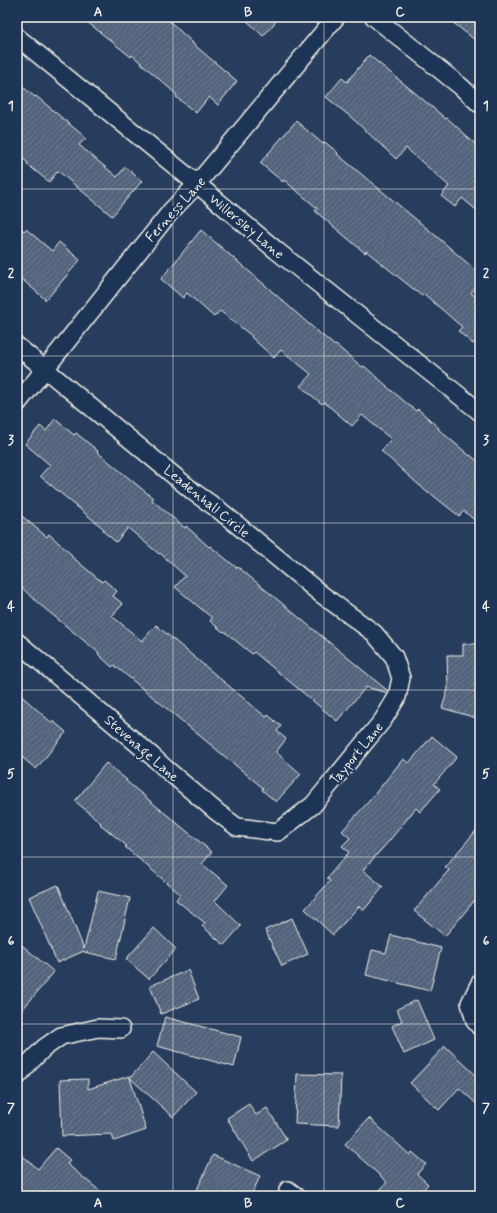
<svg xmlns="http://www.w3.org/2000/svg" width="497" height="1213" font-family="Mynerve,sans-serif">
	<defs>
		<pattern id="building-hatch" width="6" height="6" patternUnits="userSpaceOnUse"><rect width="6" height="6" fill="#52647b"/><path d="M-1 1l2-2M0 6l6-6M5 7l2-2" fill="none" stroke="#6c7b8e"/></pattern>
	</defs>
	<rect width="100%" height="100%" fill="#263d5d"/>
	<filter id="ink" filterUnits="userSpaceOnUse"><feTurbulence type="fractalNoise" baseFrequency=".025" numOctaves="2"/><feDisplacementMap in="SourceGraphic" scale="8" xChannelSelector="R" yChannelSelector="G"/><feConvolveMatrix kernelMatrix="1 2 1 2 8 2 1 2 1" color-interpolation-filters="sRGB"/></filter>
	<g filter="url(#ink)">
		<g fill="url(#building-hatch)" stroke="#f4f1e8">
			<polygon points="81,17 165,17 193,43 192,43 237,81 218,105 209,97 196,113 176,97 177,95 132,55 131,57"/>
			<polygon points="243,17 280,17 263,36"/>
			<polygon points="446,17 480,17 480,44"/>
			<polygon points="369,55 426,102 446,119 447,118 466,135 466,136 480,148 480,213 462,198 455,207 441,196 449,186 406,148 396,159 352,118 326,97 342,78 347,82"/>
			<polygon points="17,82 35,97 36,96 86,138 79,145 117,177 125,167 142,181 112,216 58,171 49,182 27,164 28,163 17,154"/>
			<polygon points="296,121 323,144 325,142 338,153 337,154 435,235 480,274 480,283 471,293 480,300 480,335 473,344 458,331 462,327 424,294 422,296 366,251 365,253 315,211 317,208 284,180 283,182 260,163"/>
			<polygon points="17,224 24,231 26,229 52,251 59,242 80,260 46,300 17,275"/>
			<polygon points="201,230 266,286 310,325 335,346 336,345 362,367 364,366 387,386 386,386 416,411 418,409 439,428 438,429 470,456 470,455 480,463 480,525 464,511 459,516 430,493 429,494 381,451 391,439 362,415 352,426 324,402 322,404 300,386 311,374 281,350 274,358 251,337 252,336 220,311 214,317 187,293 183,298 161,279"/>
			<polygon points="55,419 74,435 76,433 98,451 97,452 153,498 152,500 185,528 186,526 209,547 210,546 237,568 238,567 388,691 388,693 366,687 337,721 254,652 252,654 224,631 223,632 210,621 212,618 175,587 185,576 160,553 159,554 128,528 116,542 103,531 104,529 40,476 50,465 25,444 40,426 46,431"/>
			<polygon points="17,512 47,537 49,534 72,555 71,556 102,582 104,580 117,591 113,596 123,604 112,616 142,641 156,625 266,717 268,715 281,726 277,731 286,739 276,752 301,774 276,802 262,790 263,788 114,665 112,667 98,654 99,653 38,603 17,583"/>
			<polygon points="463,644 480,644 480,719 442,708 448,689 447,655 463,655"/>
			<polygon points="17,692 52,723 53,721 66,732 36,769 17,753"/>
			<polygon points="432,736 457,757 434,784 440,789 420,812 416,808 389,841 363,870 383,887 364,910 359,906 333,935 305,909 330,881 327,878 349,852 342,846 350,838 342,831 370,800 403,759 409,763"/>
			<polygon points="106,763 127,780 126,781 212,852 202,864 228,885 215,901 241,926 224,945 202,926 205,923 176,900 180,894 125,847 127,846 100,824 101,823 75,801"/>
			<polygon points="480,826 480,894 445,936 414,911 449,870 445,867"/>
			<polygon points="58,885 84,949 98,891 130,898 116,959 84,952 84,951 57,963 29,897"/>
			<polygon points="292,918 308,954 282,966 265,930"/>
			<polygon points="154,928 176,949 149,979 126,959"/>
			<polygon points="391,935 441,948 430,991 366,975 372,950 386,953"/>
			<polygon points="17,941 54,972 17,1016"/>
			<polygon points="188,970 199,999 161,1014 150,986"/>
			<polygon points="417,1000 434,1040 404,1054 392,1026 402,1021 397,1009"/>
			<polygon points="165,1017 241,1037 234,1067 157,1046"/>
			<polygon points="445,1046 480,1079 480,1107 459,1088 439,1110 410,1083"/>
			<polygon points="153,1052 196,1092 173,1117 130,1078 146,1130 114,1141 112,1134 62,1136 60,1080 88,1079 88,1089 129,1076 130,1078"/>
			<polygon points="297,1074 341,1075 339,1126 295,1124"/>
			<polygon points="249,1104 256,1115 267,1108 287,1140 253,1161 227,1118"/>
			<polygon points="369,1118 410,1155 412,1152 426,1164 417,1174 428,1184 418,1196 375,1196 387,1182 345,1144"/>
			<polygon points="56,1148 70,1160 67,1164 106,1196 17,1196 17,1151 38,1169"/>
			<polygon points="213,1155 260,1176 251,1196 194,1196"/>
		</g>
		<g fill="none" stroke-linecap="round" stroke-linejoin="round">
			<defs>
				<g id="minor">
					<polyline points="374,17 459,85 480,104"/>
					<polyline points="17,37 197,184 277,251 480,412"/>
					<polyline points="17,346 195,493 218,509 321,594 374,633 394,657 401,678 397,697 383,720 313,805 278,832 237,827 217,812 166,769 152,756 17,642"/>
					<polyline points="17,404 171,211 197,184 336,17"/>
					<polyline points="480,983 470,1003 475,1021 480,1027"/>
					<polyline points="17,1077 29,1063 44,1048 61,1036 98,1028 121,1029"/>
					<polyline points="288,1190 296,1196"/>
				</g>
			</defs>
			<use href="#minor" stroke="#f4f1e8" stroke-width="20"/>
			<use href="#minor" stroke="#1d3557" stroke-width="17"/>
		</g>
	</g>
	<path fill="none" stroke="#f4f1e8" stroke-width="1" stroke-opacity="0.55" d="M 173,17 L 173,1196M 324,17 L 324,1196M 17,189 L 480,189M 17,356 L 480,356M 17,523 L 480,523M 17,690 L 480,690M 17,857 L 480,857M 17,1024 L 480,1024"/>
	<g text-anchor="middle" stroke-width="4" stroke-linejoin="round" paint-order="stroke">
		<g font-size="14" fill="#f4f1e8" stroke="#1d3557">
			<text transform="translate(175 209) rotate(-48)" y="5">Ferness Lane</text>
			<text transform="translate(247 226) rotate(40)" y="5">Willersley Lane</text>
			<text transform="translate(207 501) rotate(39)" y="5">Leadenhall Circle</text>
			<text transform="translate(142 748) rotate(41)" y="5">Stevenage Lane</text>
			<text transform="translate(356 753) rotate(-51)" y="5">Tayport Lane</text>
		</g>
	</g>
	<rect width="497" height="1213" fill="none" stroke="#1d3557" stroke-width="44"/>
	<rect x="22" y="22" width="453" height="1169" fill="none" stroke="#f4f1e8" stroke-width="1.5"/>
	<g font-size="13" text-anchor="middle" font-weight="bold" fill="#f4f1e8">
		<text x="98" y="16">A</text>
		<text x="248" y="16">B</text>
		<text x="400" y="16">C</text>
		<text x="11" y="110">1</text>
		<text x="486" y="110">1</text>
		<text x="11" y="277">2</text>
		<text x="486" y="277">2</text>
		<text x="11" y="444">3</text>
		<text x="486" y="444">3</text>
		<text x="11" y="611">4</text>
		<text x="486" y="611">4</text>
		<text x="11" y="778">5</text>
		<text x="486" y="778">5</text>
		<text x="11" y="945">6</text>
		<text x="486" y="945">6</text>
		<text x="11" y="1112">7</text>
		<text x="486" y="1112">7</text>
		<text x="98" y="1207">A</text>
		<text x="248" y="1207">B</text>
		<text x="400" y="1207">C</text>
	</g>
</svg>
